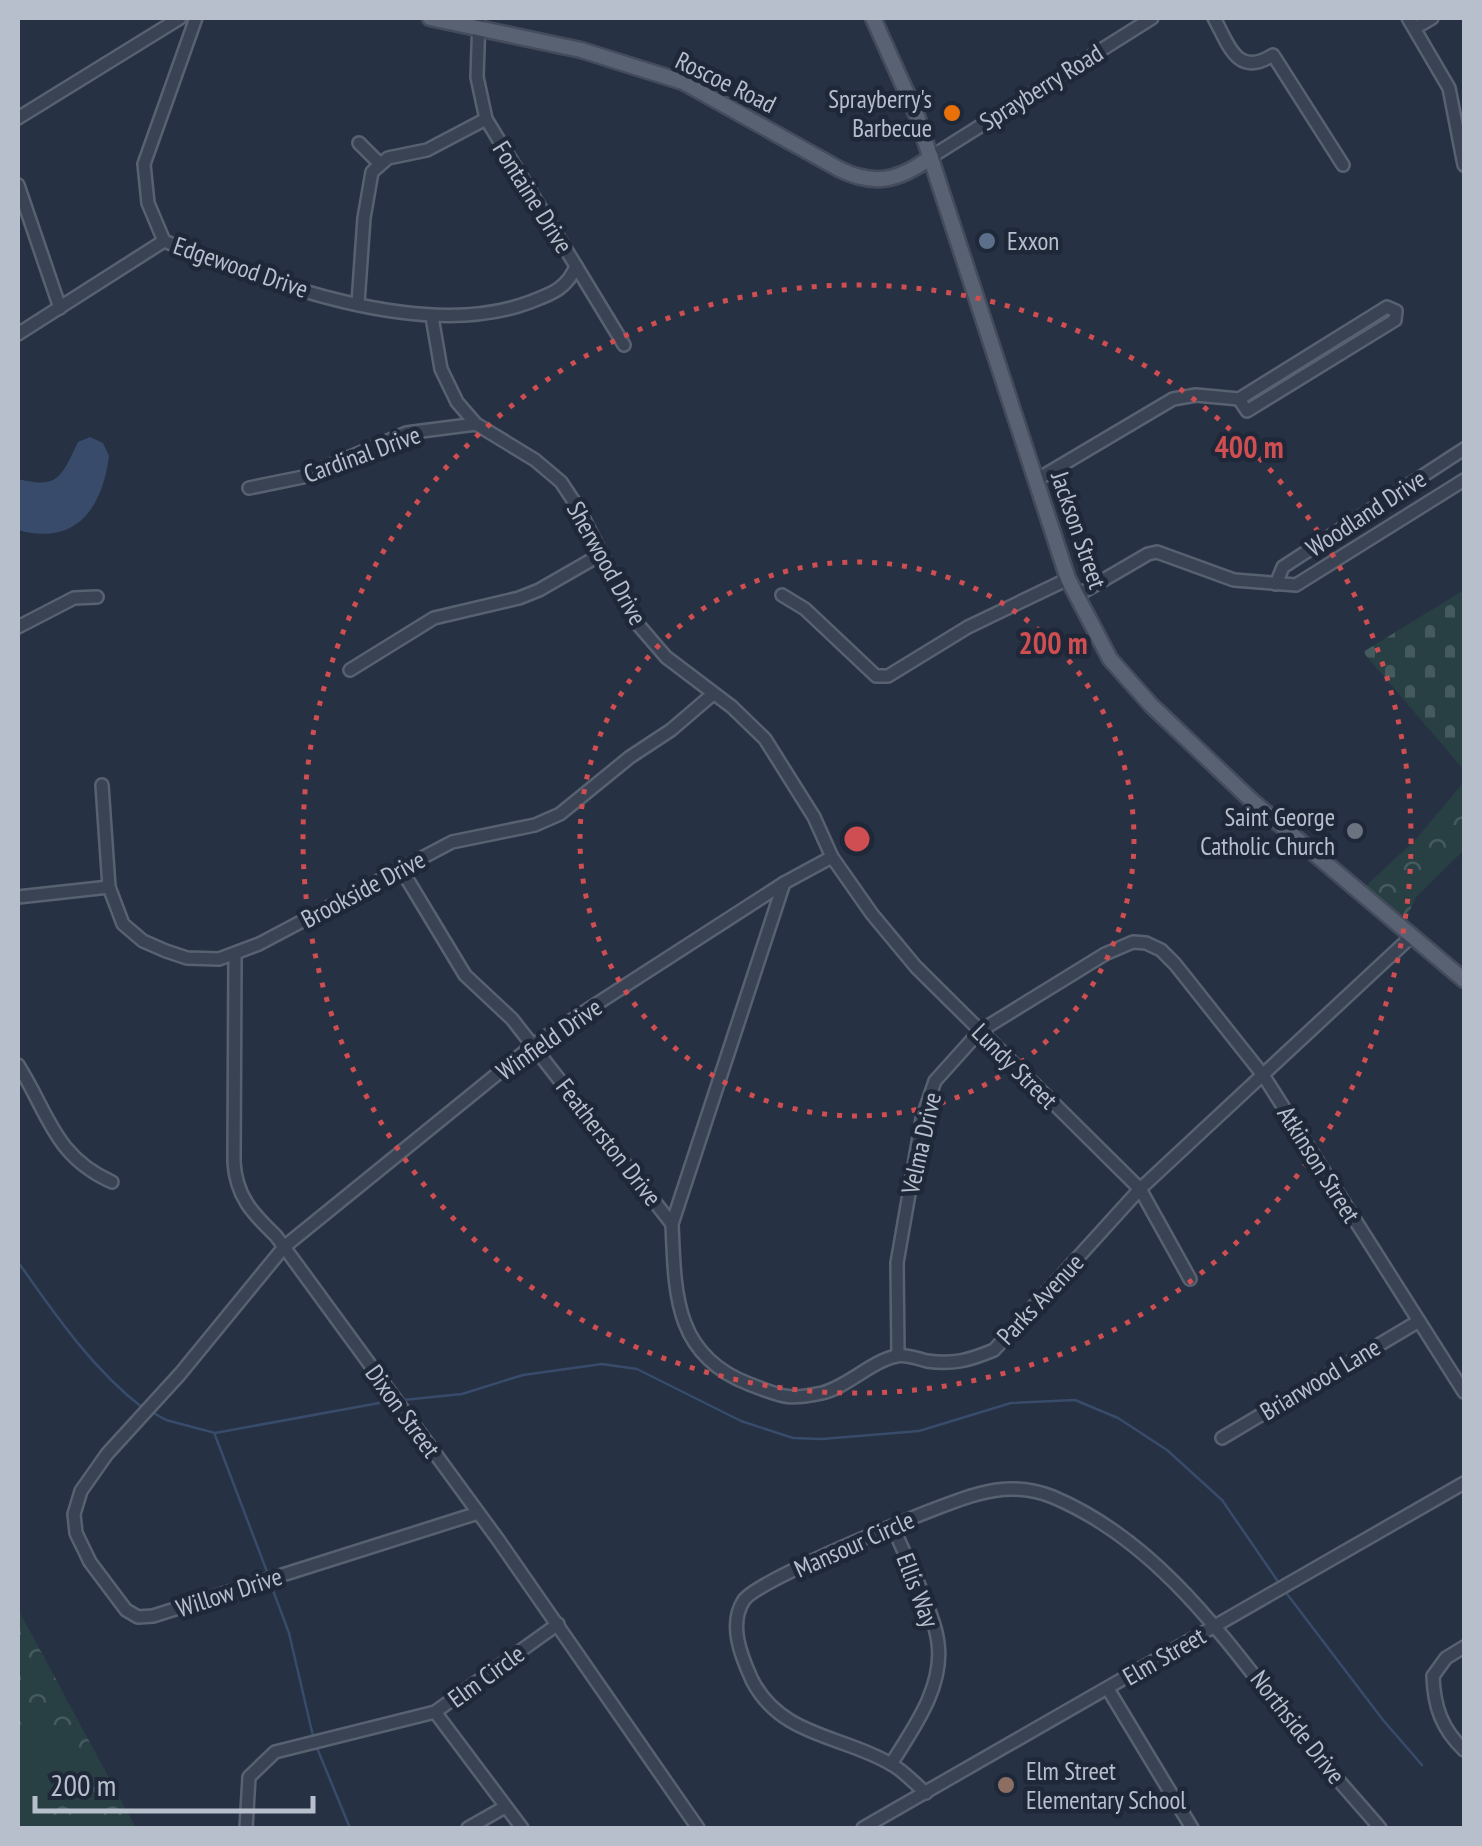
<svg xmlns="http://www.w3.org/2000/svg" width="1482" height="1846" font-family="'PT Sans Narrow',sans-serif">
	<defs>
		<pattern id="forest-crowns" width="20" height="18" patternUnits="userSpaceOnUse" patternTransform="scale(2.5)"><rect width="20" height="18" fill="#284044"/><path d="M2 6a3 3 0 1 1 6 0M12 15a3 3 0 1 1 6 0" fill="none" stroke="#455a5e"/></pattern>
		<pattern id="cemetery-stones" width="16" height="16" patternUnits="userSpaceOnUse" patternTransform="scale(2.5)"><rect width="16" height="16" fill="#284044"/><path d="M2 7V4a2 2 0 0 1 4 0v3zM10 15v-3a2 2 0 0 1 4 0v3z" fill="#455a5e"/></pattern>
	</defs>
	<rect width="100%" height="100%" fill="#263143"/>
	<g fill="url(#forest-crowns)">
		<polygon points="1464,782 1464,850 1416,897 1406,919 1366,886 1417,838"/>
		<polygon points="18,1609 136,1828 18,1828"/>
	</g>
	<polygon fill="url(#cemetery-stones)" points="1464,590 1464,770 1363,652"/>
	<path fill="#284044" d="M 18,1728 C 51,1731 73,1741 96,1765 L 68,1799 L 35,1828 L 18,1828 Z"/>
	<path fill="#394b6b" d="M 90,437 L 103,443 L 109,456 C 102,510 75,546 18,530 L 18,479 C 59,489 61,477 78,442 Z"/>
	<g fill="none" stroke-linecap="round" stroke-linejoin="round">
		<g stroke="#394b6b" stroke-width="2.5">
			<path d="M 18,1262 C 54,1313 92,1369 143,1408"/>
			<polyline points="403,1400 462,1394 523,1375 602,1364 637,1369 741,1421 793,1438 822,1439 919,1431 1011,1403 1075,1400 1118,1418 1167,1450 1222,1500 1279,1583"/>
			<polyline points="150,1411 166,1420 215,1433 390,1401"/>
			<polyline points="215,1435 269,1577"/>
			<polyline points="271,1585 289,1633 313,1736"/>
			<polyline points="1284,1590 1383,1720 1422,1765"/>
			<polyline points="317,1748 350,1828"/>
		</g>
		<defs>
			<g id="minor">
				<path d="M 196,18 L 144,164 L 148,203 L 164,241 C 265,281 423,343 530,302 C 551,294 567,289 576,266 L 486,119 L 477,77 L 479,18"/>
				<path d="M 1214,18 C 1229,45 1237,78 1273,55 L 1343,165"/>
				<polyline points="1408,18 1449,88 1464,165"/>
				<polyline points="1415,28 1432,18"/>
				<polyline points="18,118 180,18"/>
				<polyline points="359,143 379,163"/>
				<polyline points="931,157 1152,18"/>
				<polyline points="18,185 60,308"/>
				<polyline points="576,266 624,345"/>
				<polyline points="358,303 364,218 372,172 388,158 427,150 486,119"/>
				<polygon points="1387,307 1396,311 1395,320 1247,411 1239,399"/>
				<polyline points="432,317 441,369 457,402 476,424 535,460 561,482 579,509 635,621 666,657 732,707 765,739 814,817 832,857 872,914 916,967 1140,1189 1190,1279"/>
				<polyline points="18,334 164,241"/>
				<polyline points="1038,479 1173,399 1196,395 1239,399"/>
				<polyline points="249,488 303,477 406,433 476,424"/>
				<polyline points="1276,584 1283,567 1464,449"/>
				<polyline points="782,595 805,609 876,676 888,676 968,627 1068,579"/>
				<polyline points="1076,596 1148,554 1157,552 1234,580 1296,585 1464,480"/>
				<polyline points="18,627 74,598 97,597"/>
				<polyline points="350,670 434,618 519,598 539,590 600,555"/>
				<polyline points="102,785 109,887 123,924 143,941 166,951 187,958 219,959 259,944 452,842 535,825 560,814 630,757 671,730 713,694"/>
				<polyline points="401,869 465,975 512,1019 672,1224"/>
				<path d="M 784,883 L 672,1224 C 675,1294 674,1355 749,1384 C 781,1396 786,1401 822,1393 C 847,1387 873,1360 897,1356 C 906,1354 919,1359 927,1361 C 953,1365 970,1360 994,1350 L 1140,1189 L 1413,935"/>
				<polyline points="18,897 109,887"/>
				<path d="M 235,955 L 234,1162 C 236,1196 252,1213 276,1236 L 499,1541 L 698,1828"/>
				<path d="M 18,1065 C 49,1114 54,1156 112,1182"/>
				<polyline points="898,1355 897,1263 922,1119 935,1081 980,1031 1105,954 1133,942 1146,943 1161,950 1175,964 1263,1075 1464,1392"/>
				<polyline points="1222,1438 1419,1321"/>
				<polyline points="478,1513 153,1616 138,1617 126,1610 90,1562 76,1533 74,1514 81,1491 107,1454 180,1374 284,1247 533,1045 784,883 832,857"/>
				<path d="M 1464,1647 L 1446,1658 L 1433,1676 C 1434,1707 1442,1729 1464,1750"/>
				<polyline points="1108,1689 1192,1828"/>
				<polyline points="435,1712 522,1828"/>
				<path d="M 891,1764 C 913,1729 944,1687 938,1643 C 935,1614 905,1556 893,1527"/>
				<path d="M 926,1793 C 915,1784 904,1771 891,1764 C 842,1735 781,1737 752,1680 C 741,1656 728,1624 744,1600 C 759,1579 945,1502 978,1494 C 1003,1487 1029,1487 1053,1497 C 1155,1540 1221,1633 1287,1718 C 1316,1756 1349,1792 1380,1828"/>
				<polyline points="246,1828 249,1777 275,1752 435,1712 558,1624"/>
				<polyline points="468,1828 505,1807"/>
				<polyline points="863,1828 1464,1483"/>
			</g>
			<g id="major">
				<path d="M 430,18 L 581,50 L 683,82 L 839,169 C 875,187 900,180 931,157"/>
				<polyline points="873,18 917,116 1068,579 1110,659 1151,705 1251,800 1464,980"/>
			</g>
		</defs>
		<use href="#minor" stroke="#586170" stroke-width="16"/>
		<use href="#major" stroke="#444c5c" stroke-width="19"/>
		<use href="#minor" stroke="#3a4353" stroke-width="11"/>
		<use href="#major" stroke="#586273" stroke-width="14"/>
	</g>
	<g fill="none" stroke="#ce4e51" stroke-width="5" stroke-dasharray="5 10">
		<circle cx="857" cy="839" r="277"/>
		<circle cx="857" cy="839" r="554"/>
	</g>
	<circle fill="#e8710a" stroke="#1f2838" stroke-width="4" cx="952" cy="113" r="10"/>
	<circle fill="#5c6f8a" stroke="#1f2838" stroke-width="4" cx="987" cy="241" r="10"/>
	<circle fill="#6b7280" stroke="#1f2838" stroke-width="4" cx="1355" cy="831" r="10"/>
	<circle fill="#8d6e63" stroke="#1f2838" stroke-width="4" cx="1006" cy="1785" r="10"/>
	<g text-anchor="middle" stroke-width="9" stroke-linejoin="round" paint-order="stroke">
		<g font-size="25" fill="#b7bfcd" stroke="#1f2838">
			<text transform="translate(726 82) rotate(26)" y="9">Roscoe Road</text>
			<text transform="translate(1041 87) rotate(-32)" y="9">Sprayberry Road</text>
			<text transform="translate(533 197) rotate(58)" y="9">Fontaine Drive</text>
			<text transform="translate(241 267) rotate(19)" y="9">Edgewood Drive</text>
			<text transform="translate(362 454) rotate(-20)" y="9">Cardinal Drive</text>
			<text transform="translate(1366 513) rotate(-33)" y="9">Woodland Drive</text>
			<text transform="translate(1079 530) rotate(71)" y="9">Jackson Street</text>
			<text transform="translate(607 563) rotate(61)" y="9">Sherwood Drive</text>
			<text transform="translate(363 889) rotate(-28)" y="9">Brookside Drive</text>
			<text transform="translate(549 1039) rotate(-35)" y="9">Winfield Drive</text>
			<text transform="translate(1015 1066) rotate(45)" y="9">Lundy Street</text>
			<text transform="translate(609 1142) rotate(52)" y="9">Featherston Drive</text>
			<text transform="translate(921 1143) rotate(-77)" y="9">Velma Drive</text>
			<text transform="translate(1319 1164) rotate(58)" y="9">Atkinson Street</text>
			<text transform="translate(1040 1299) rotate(-47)" y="9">Parks Avenue</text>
			<text transform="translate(1320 1379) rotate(-31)" y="9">Briarwood Lane</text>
			<text transform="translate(403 1411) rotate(54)" y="9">Dixon Street</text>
			<text transform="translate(854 1544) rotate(-24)" y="9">Mansour Circle</text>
			<text transform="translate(918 1590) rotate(69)" y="9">Ellis Way</text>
			<text transform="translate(229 1592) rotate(-18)" y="9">Willow Drive</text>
			<text transform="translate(1164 1656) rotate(-30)" y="9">Elm Street</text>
			<text transform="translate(486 1676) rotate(-36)" y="9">Elm Circle</text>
			<text transform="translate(1298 1727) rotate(52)" y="9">Northside Drive</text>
		</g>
		<g font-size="25" fill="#b7bfcd" stroke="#1f2838" text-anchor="end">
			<text x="932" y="108">Sprayberry's<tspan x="932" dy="29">Barbecue</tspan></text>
			<text x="1007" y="250" text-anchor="start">Exxon</text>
			<text x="1335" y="826">Saint George<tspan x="1335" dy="29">Catholic Church</tspan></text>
			<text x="1026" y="1780" text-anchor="start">Elm Street<tspan x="1026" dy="29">Elementary School</tspan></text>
		</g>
	</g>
	<circle cx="857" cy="839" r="15" fill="#ce4e51" stroke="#1f2838" stroke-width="5"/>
	<g font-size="30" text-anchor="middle" font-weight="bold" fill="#ce4e51" stroke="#1f2838" stroke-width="9" stroke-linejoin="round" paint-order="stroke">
		<text x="1249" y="458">400 m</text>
		<text x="1053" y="654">200 m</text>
	</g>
	<rect width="1482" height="1846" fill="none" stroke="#b7bfcd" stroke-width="40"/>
	<path d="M35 1796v15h278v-15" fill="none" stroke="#b7bfcd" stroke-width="5"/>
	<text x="50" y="1796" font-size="30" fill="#b7bfcd" stroke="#1f2838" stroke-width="8" paint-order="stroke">200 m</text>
</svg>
